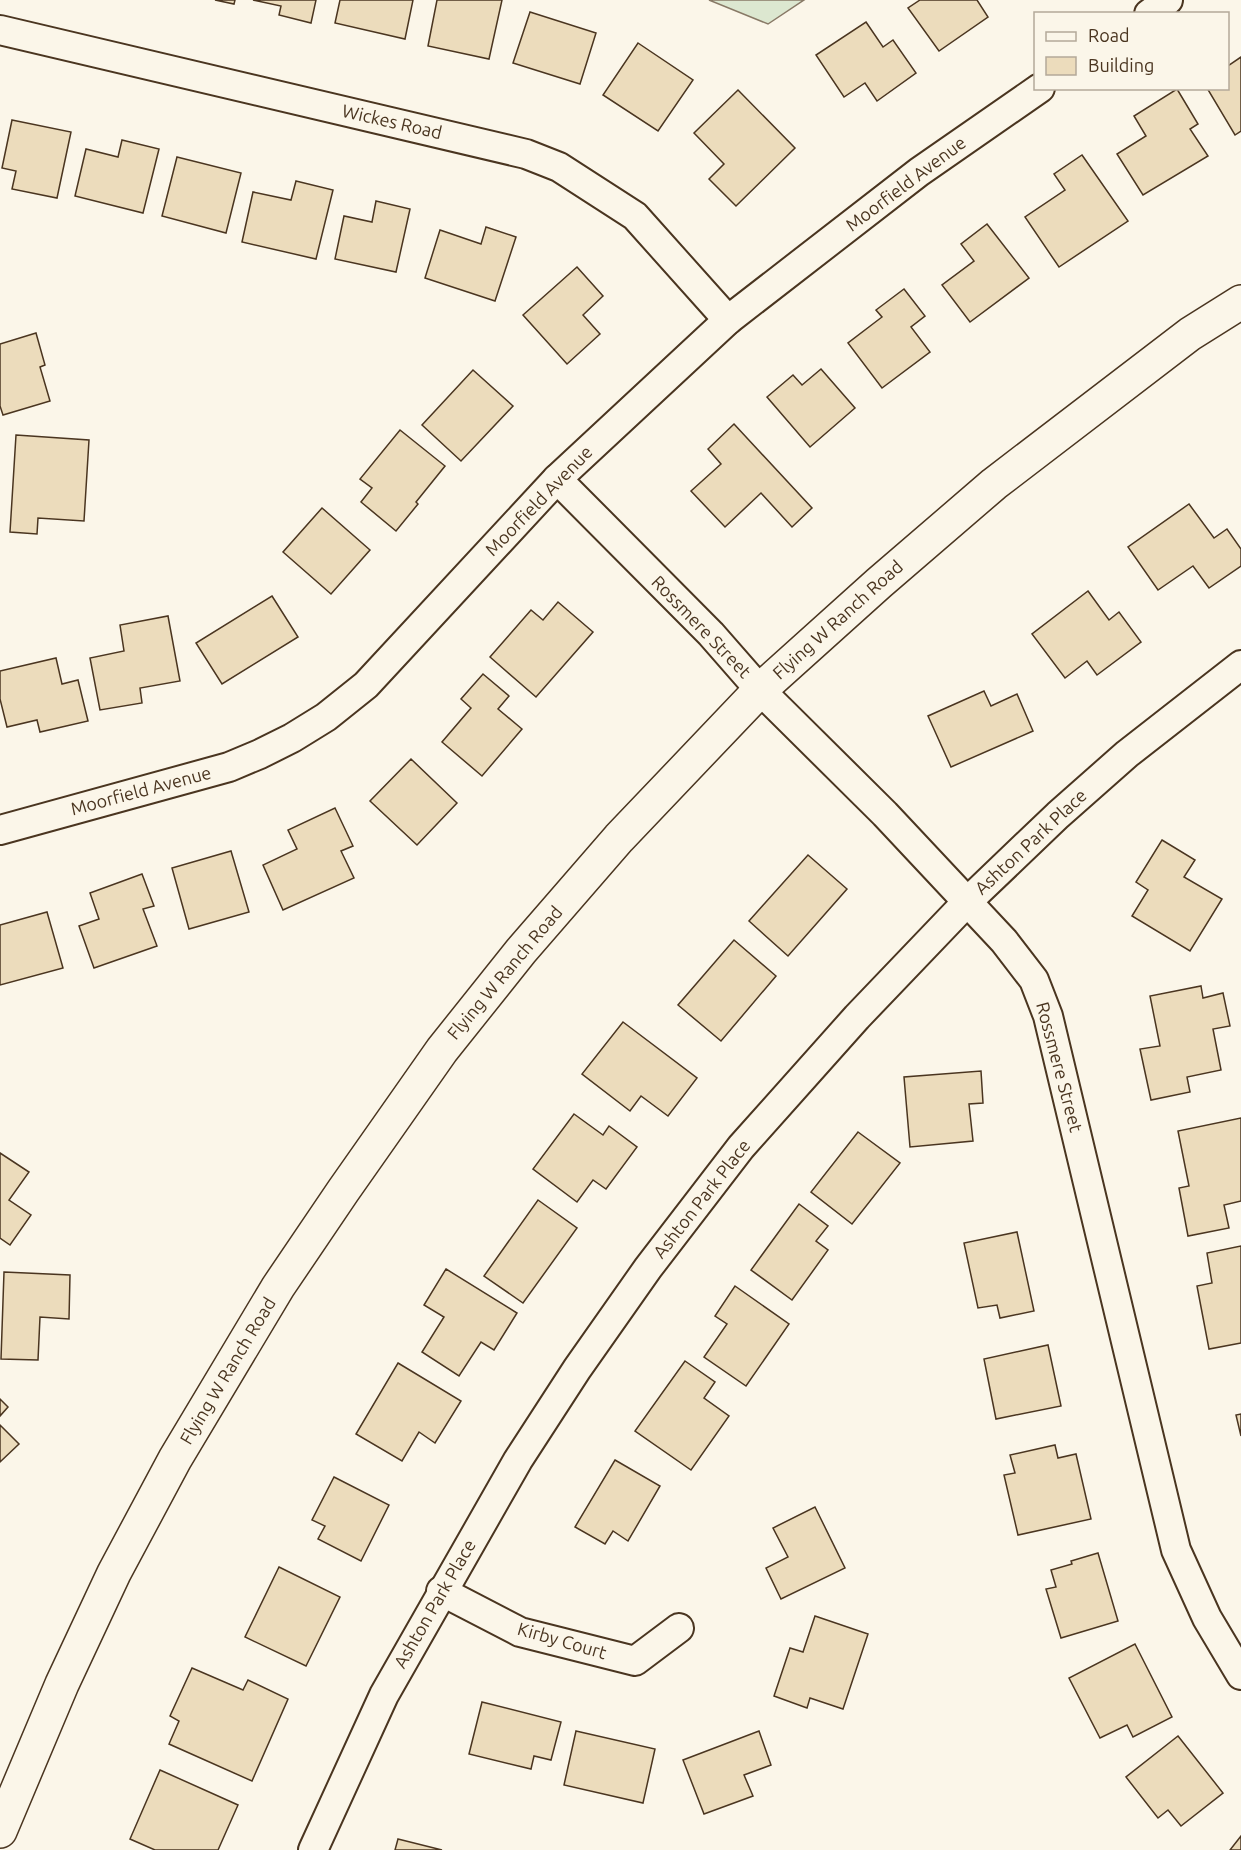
<svg xmlns="http://www.w3.org/2000/svg" width="1241" height="1850" font-family="Ubuntu,sans-serif">
	<rect width="100%" height="100%" fill="#fbf6e9"/>
	<polygon fill="#dce7d0" stroke="#887966" stroke-width="1.5" points="709,0 804,0 768,24"/>
	<g fill="#ecdcbc" stroke="#4a3520" stroke-width="1.5">
		<polygon points="215,0 235,0 234,4"/>
		<polygon points="253,0 316,0 311,23 279,15 281,6"/>
		<polygon points="340,0 413,0 405,39 335,23"/>
		<polygon points="437,0 502,0 489,59 428,46"/>
		<polygon points="920,0 977,0 988,17 939,51 908,8"/>
		<polygon points="530,12 596,33 580,84 513,63"/>
		<polygon points="866,22 883,47 893,40 916,73 877,101 865,83 844,97 816,55"/>
		<polygon points="638,43 693,80 658,131 603,95"/>
		<polygon points="1241,57 1241,131 1235,135 1207,88 1228,88 1228,66"/>
		<polygon points="1177,89 1198,124 1190,129 1208,156 1143,195 1117,154 1146,136 1134,116"/>
		<polygon points="738,90 795,148 736,206 709,179 724,164 694,133"/>
		<polygon points="12,120 71,132 57,198 12,189 16,171 2,168"/>
		<polygon points="122,140 159,149 143,213 75,196 86,149 118,157"/>
		<polygon points="1082,155 1128,221 1059,267 1025,217 1065,190 1054,174"/>
		<polygon points="177,157 241,173 226,233 162,216"/>
		<polygon points="296,181 333,190 316,259 242,242 253,192 291,200"/>
		<polygon points="376,201 410,209 396,272 335,259 344,216 372,222"/>
		<polygon points="987,224 1029,278 970,322 942,285 974,261 961,244"/>
		<polygon points="486,227 516,237 495,301 425,278 440,230 481,244"/>
		<polygon points="577,267 603,296 583,315 600,334 567,364 523,315"/>
		<polygon points="904,289 925,316 911,327 930,352 882,388 848,343 882,317 876,310"/>
		<polygon points="36,333 45,365 40,367 50,401 3,415 0,406 0,344"/>
		<polygon points="821,369 855,408 810,447 767,397 793,375 802,385"/>
		<polygon points="473,370 513,406 461,461 422,425"/>
		<polygon points="734,424 812,508 792,527 761,493 725,527 691,491 721,464 708,449"/>
		<polygon points="400,430 445,466 416,502 418,504 396,531 361,502 372,488 360,479"/>
		<polygon points="16,435 89,440 84,521 38,518 37,534 10,532"/>
		<polygon points="1189,504 1214,538 1227,529 1241,549 1241,566 1209,588 1193,566 1158,590 1128,547"/>
		<polygon points="322,508 370,550 331,594 283,552"/>
		<polygon points="1088,591 1109,620 1119,612 1141,642 1097,675 1087,661 1065,678 1032,634"/>
		<polygon points="272,596 298,637 222,684 196,643"/>
		<polygon points="558,602 593,632 536,697 490,657 531,610 543,620"/>
		<polygon points="168,616 180,681 140,688 142,703 100,710 90,658 124,651 120,625"/>
		<polygon points="56,658 62,684 78,680 88,721 40,732 37,720 7,727 0,699 0,671"/>
		<polygon points="483,674 509,696 498,709 522,729 482,776 442,742 471,708 461,699"/>
		<polygon points="984,691 991,706 1017,694 1033,731 951,767 928,716"/>
		<polygon points="411,759 457,803 417,845 370,801"/>
		<polygon points="335,808 353,846 341,851 354,878 283,910 263,865 297,849 288,830"/>
		<polygon points="1162,840 1195,860 1184,877 1222,899 1190,951 1132,916 1148,890 1136,882"/>
		<polygon points="231,851 249,912 189,929 172,868"/>
		<polygon points="808,855 847,889 788,956 749,921"/>
		<polygon points="142,874 154,906 143,909 157,946 94,968 79,926 99,919 90,893"/>
		<polygon points="47,912 63,968 0,985 0,925"/>
		<polygon points="734,940 776,976 721,1041 678,1005"/>
		<polygon points="1201,986 1203,998 1223,993 1230,1026 1213,1029 1221,1070 1187,1077 1190,1092 1151,1100 1140,1049 1160,1046 1150,996"/>
		<polygon points="623,1022 697,1078 668,1116 641,1096 630,1111 582,1074"/>
		<polygon points="981,1071 983,1103 969,1104 973,1141 910,1147 904,1077"/>
		<polygon points="574,1114 603,1135 609,1126 637,1147 606,1189 593,1180 577,1202 533,1169"/>
		<polygon points="1241,1118 1241,1201 1224,1205 1229,1228 1188,1236 1179,1188 1189,1186 1178,1131"/>
		<polygon points="858,1132 900,1163 852,1224 811,1192"/>
		<polygon points="0,1153 29,1172 9,1200 31,1215 10,1245 0,1238"/>
		<polygon points="538,1200 577,1228 523,1303 484,1276"/>
		<polygon points="799,1204 828,1226 816,1241 828,1250 792,1300 751,1270"/>
		<polygon points="1017,1232 1034,1311 1000,1318 997,1305 978,1308 964,1243"/>
		<polygon points="1241,1246 1241,1343 1209,1349 1197,1286 1212,1283 1207,1253"/>
		<polygon points="446,1269 517,1313 494,1350 481,1342 459,1376 422,1352 444,1317 424,1305"/>
		<polygon points="4,1272 70,1275 69,1319 40,1317 38,1360 1,1359"/>
		<polygon points="735,1286 789,1324 746,1386 704,1357 727,1324 715,1316"/>
		<polygon points="1048,1345 1061,1406 996,1419 984,1359"/>
		<polygon points="685,1361 715,1382 704,1398 729,1416 691,1470 635,1431"/>
		<polygon points="398,1363 461,1401 435,1443 419,1432 402,1461 356,1434"/>
		<polygon points="0,1399 8,1407 0,1416"/>
		<polygon points="1241,1414 1241,1436 1236,1415"/>
		<polygon points="0,1425 19,1444 0,1462"/>
		<polygon points="1055,1445 1058,1458 1076,1454 1091,1519 1018,1535 1004,1475 1015,1473 1010,1455"/>
		<polygon points="615,1460 660,1486 628,1541 613,1531 605,1544 575,1527"/>
		<polygon points="334,1477 389,1505 361,1561 318,1539 325,1526 312,1520"/>
		<polygon points="815,1507 845,1568 781,1599 766,1568 788,1557 773,1528"/>
		<polygon points="1098,1553 1118,1621 1061,1638 1046,1589 1056,1587 1051,1570 1072,1564 1071,1561"/>
		<polygon points="279,1567 340,1597 306,1666 245,1637"/>
		<polygon points="815,1616 868,1634 843,1709 810,1698 807,1708 774,1696 790,1648 803,1652"/>
		<polygon points="1135,1644 1172,1717 1133,1737 1127,1725 1100,1738 1069,1678"/>
		<polygon points="192,1668 243,1690 248,1680 288,1699 252,1781 169,1744 179,1721 170,1716"/>
		<polygon points="482,1702 561,1722 551,1760 534,1756 531,1769 469,1754"/>
		<polygon points="576,1731 655,1749 643,1803 564,1785"/>
		<polygon points="759,1731 771,1765 744,1775 753,1796 704,1814 683,1760"/>
		<polygon points="1178,1736 1223,1793 1181,1826 1168,1810 1158,1818 1126,1777"/>
		<polygon points="160,1770 238,1805 218,1850 155,1850 130,1839"/>
		<polygon points="1241,1836 1241,1850 1230,1850"/>
		<polygon points="398,1839 442,1850 395,1850"/>
	</g>
	<g fill="none" stroke-linecap="round" stroke-linejoin="round">
		<defs>
			<g id="street">
				<polyline points="1149,14 1168,0"/>
				<polyline points="0,30 526,154 559,167 635,216 728,320"/>
				<polyline points="557,479 711,634 760,690 885,814 1004,941 1034,980 1048,1016 1176,1550 1207,1618 1241,1675"/>
				<polyline points="0,830 229,767 260,754 292,738 326,717 366,685 557,479 728,320 919,172 1040,88"/>
				<polyline points="441,1591 520,1632 635,1661 679,1628"/>
				<polyline points="313,1850 384,1695 518,1460 577,1369 648,1268 741,1147 857,1017 967,902 1058,815 1127,754 1241,665"/>
			</g>
			<polyline id="secondary" points="0,1831 62,1684 114,1573 175,1459 278,1287 343,1191 442,1050 521,951 619,838 760,690 879,583 994,484 1190,334 1241,302"/>
		</defs>
		<use href="#street" stroke="#4a3520" stroke-width="32"/>
		<use href="#secondary" stroke="#4a3520" stroke-width="36"/>
		<use href="#street" stroke="#fbf6e9" stroke-width="28"/>
		<use href="#secondary" stroke="#fbf6e9" stroke-width="33"/>
	</g>
	<g text-anchor="middle" stroke-width="4.5" stroke-linejoin="round" paint-order="stroke">
		<g font-size="18" fill="#4a3520" stroke="#fbf6e9">
			<text transform="translate(392 122) rotate(13)" y="6">Wickes Road</text>
			<text transform="translate(906 184) rotate(-37)" y="6">Moorfield Avenue</text>
			<text transform="translate(539 501) rotate(-46)" y="6">Moorfield Avenue</text>
			<text transform="translate(838 620) rotate(-42)" y="6">Flying W Ranch Road</text>
			<text transform="translate(701 627) rotate(46)" y="6">Rossmere Street</text>
			<text transform="translate(141 791) rotate(-15)" y="6">Moorfield Avenue</text>
			<text transform="translate(1031 842) rotate(-43)" y="6">Ashton Park Place</text>
			<text transform="translate(505 973) rotate(-50)" y="6">Flying W Ranch Road</text>
			<text transform="translate(1059 1067) rotate(75)" y="6">Rossmere Street</text>
			<text transform="translate(702 1199) rotate(-52)" y="6">Ashton Park Place</text>
			<text transform="translate(228 1371) rotate(-59)" y="6">Flying W Ranch Road</text>
			<text transform="translate(435 1604) rotate(-60)" y="6">Ashton Park Place</text>
			<text transform="translate(562 1641) rotate(16)" y="6">Kirby Court</text>
		</g>
	</g>
	<rect x="1034" y="12" width="195" height="78" fill="#fbf6e9" stroke="#b4a999" stroke-width="1.5"/>
	<rect x="1046" y="32" width="30" height="9" fill="#fbf6e9" stroke="#b4a999" stroke-width="1.5"/>
	<text x="1088" y="42" font-size="18" fill="#4a3520">Road</text>
	<rect x="1046" y="57" width="30" height="18" fill="#ecdcbc" stroke="#b4a999" stroke-width="1.5"/>
	<text x="1088" y="72" font-size="18" fill="#4a3520">Building</text>
</svg>
